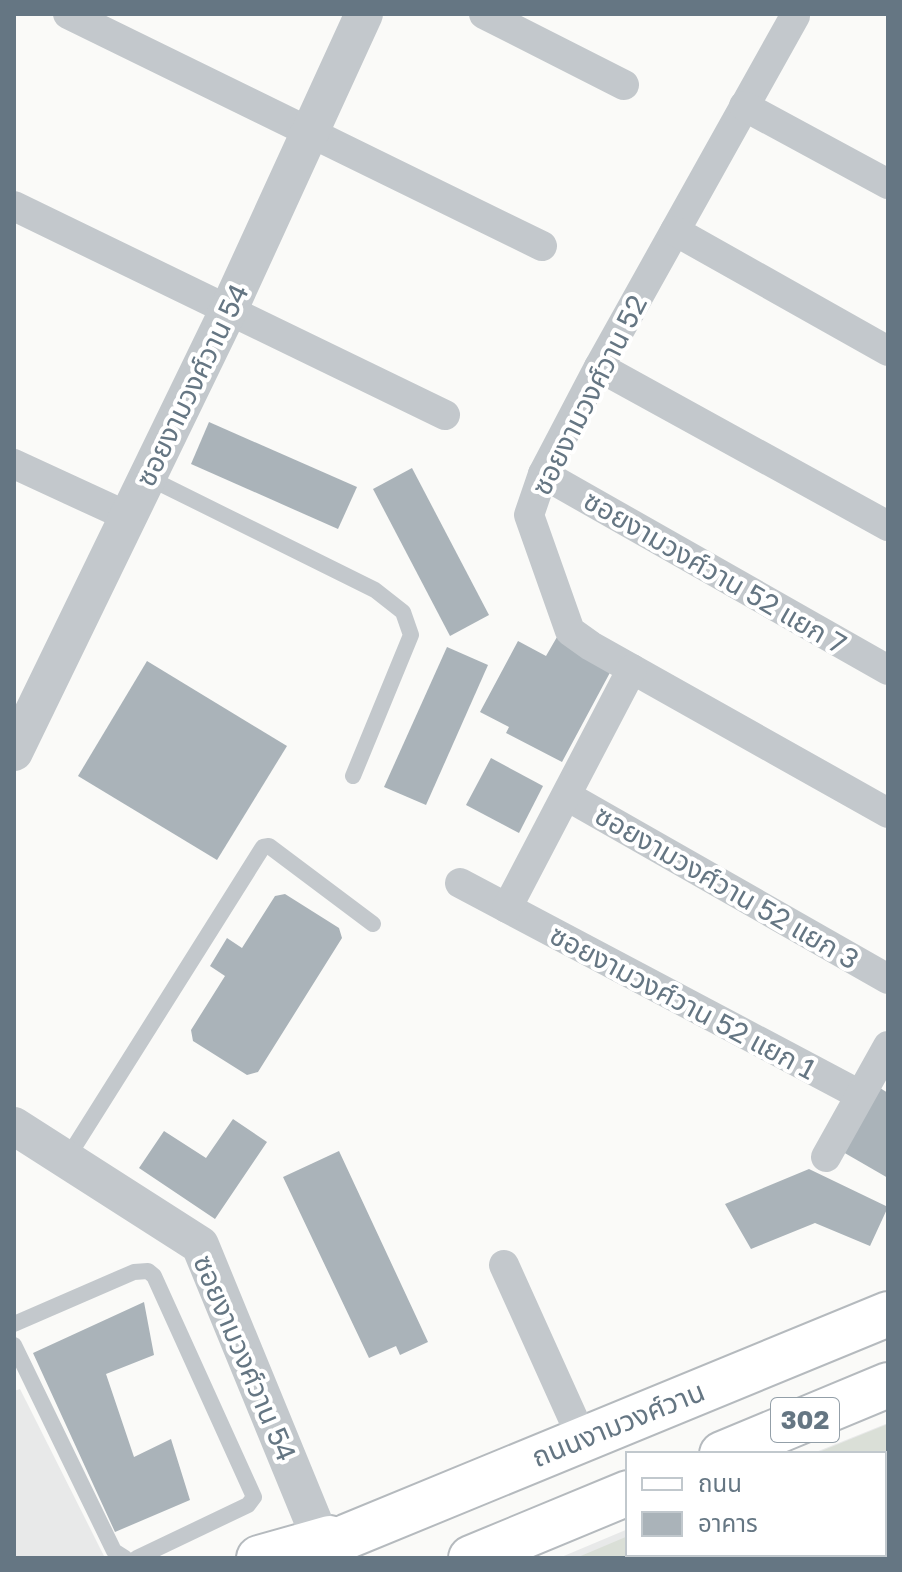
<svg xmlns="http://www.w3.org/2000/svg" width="902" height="1572" font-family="'Golos Text','Noto Sans Thai',sans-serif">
	<rect width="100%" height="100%" fill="#fafaf8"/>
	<g fill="#e8e9e9">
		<polygon points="20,1389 105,1558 14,1558 14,1391"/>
		<polygon points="888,1423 888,1558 559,1558 628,1529 628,1554 884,1554 884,1454 811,1454"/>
	</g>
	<g fill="#dadfd7">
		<polygon points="888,1424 888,1473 884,1475 884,1454 814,1454"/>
		<polygon points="884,1484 888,1494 888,1558 750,1558 748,1554 884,1554"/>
		<polygon points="628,1536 628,1554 660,1554 661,1558 576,1558"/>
	</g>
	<g fill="#aab3b9">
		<polygon points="209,422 357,487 338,529 191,464"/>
		<polygon points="412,468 489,615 450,636 373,489"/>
		<polygon points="557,637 613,667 562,762 506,733 509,727 480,712 518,641 546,656"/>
		<polygon points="447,647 488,665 426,805 384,787"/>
		<polygon points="147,661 287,746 217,860 78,776"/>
		<polygon points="491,758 543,786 519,833 466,805"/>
		<polygon points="285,894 339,928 342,938 258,1072 247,1075 193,1041 191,1030 225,976 210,966 227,938 242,948 275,896"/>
		<polygon points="880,1088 888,1093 888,1178 843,1152"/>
		<polygon points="233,1119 267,1142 215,1219 139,1168 164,1131 206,1158"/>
		<polygon points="339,1151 428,1342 400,1355 396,1346 369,1358 283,1177"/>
		<polygon points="809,1169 888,1207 870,1246 815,1223 751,1249 725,1204"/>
		<polygon points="144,1302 154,1355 106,1374 134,1457 171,1439 190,1500 115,1532 33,1353"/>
	</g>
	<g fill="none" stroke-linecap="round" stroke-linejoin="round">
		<defs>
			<g id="primary">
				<polyline points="722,1454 888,1385"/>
				<polyline points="259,1558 330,1538"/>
				<polyline points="303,1558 348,1536 888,1314"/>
				<polyline points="471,1558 628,1493"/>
			</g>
		</defs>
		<use href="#primary" stroke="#b5babe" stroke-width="48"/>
		<g stroke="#c3c8cc" stroke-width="16">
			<polyline points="147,477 375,590 403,612 411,635 353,776"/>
			<polyline points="66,1160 263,847 269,846 373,924"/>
			<polyline points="14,1324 134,1272 148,1271 154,1276 254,1497 248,1505 137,1558"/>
			<polyline points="14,1345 114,1551 125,1558"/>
			<polyline points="674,1554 676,1558"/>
			<polyline points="727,1554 729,1558"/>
		</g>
		<g stroke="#c3c8cc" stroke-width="30">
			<polyline points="68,14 542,246"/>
			<polyline points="484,14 624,85"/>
			<polyline points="795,16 599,367 543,474 529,515 570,631 591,646 888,813"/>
			<polyline points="744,106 888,184"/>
			<polyline points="14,206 445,415"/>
			<polyline points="675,231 888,351"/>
			<polyline points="599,367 888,526"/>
			<polyline points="14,464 129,517"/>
			<polyline points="543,474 888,670"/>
			<polyline points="567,796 888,979"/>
			<polyline points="460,883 860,1095"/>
			<polyline points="507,908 632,669"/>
			<polyline points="826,1157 888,1046"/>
			<polyline points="504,1265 582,1438"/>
		</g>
		<g stroke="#c3c8cc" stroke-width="38">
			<polyline points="14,752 228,311 364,14"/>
			<polyline points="14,1126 200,1245 321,1540"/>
		</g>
		<use href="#primary" stroke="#fff" stroke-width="44"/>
	</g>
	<g text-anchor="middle" stroke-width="8" stroke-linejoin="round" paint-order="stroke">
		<rect fill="#fff" stroke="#939fa8" stroke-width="2" x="771" y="1398" width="68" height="44" rx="6"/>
		<g font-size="26" font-weight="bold" fill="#657683">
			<text x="805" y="1429">302</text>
		</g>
		<g font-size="28" fill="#657683" stroke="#fff">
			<text transform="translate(192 385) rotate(-64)" y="10">ซอยงามวงศ์วาน 54</text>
			<text transform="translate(589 395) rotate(-63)" y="10">ซอยงามวงศ์วาน 52</text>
			<text transform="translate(715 572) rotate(30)" y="10">ซอยงามวงศ์วาน 52 แยก 7</text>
			<text transform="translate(727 887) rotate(30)" y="10">ซอยงามวงศ์วาน 52 แยก 3</text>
			<text transform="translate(683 1002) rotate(28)" y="10">ซอยงามวงศ์วาน 52 แยก 1</text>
			<text transform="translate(245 1358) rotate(67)" y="10">ซอยงามวงศ์วาน 54</text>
			<text transform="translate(618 1424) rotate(-22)" y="10">ถนนงามวงศ์วาน</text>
		</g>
	</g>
	<rect width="902" height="1572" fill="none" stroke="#657683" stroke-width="32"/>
	<rect x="626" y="1452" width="260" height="104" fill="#ffffff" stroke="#c1c8cd" stroke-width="2"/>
	<rect x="642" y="1478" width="40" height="12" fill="#ffffff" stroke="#c1c8cd" stroke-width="2"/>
	<text x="698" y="1492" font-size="24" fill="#657683">ถนน</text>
	<rect x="642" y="1512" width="40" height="24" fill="#aab3b9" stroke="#c1c8cd" stroke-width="2"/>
	<text x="698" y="1532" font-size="24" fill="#657683">อาคาร</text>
</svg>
